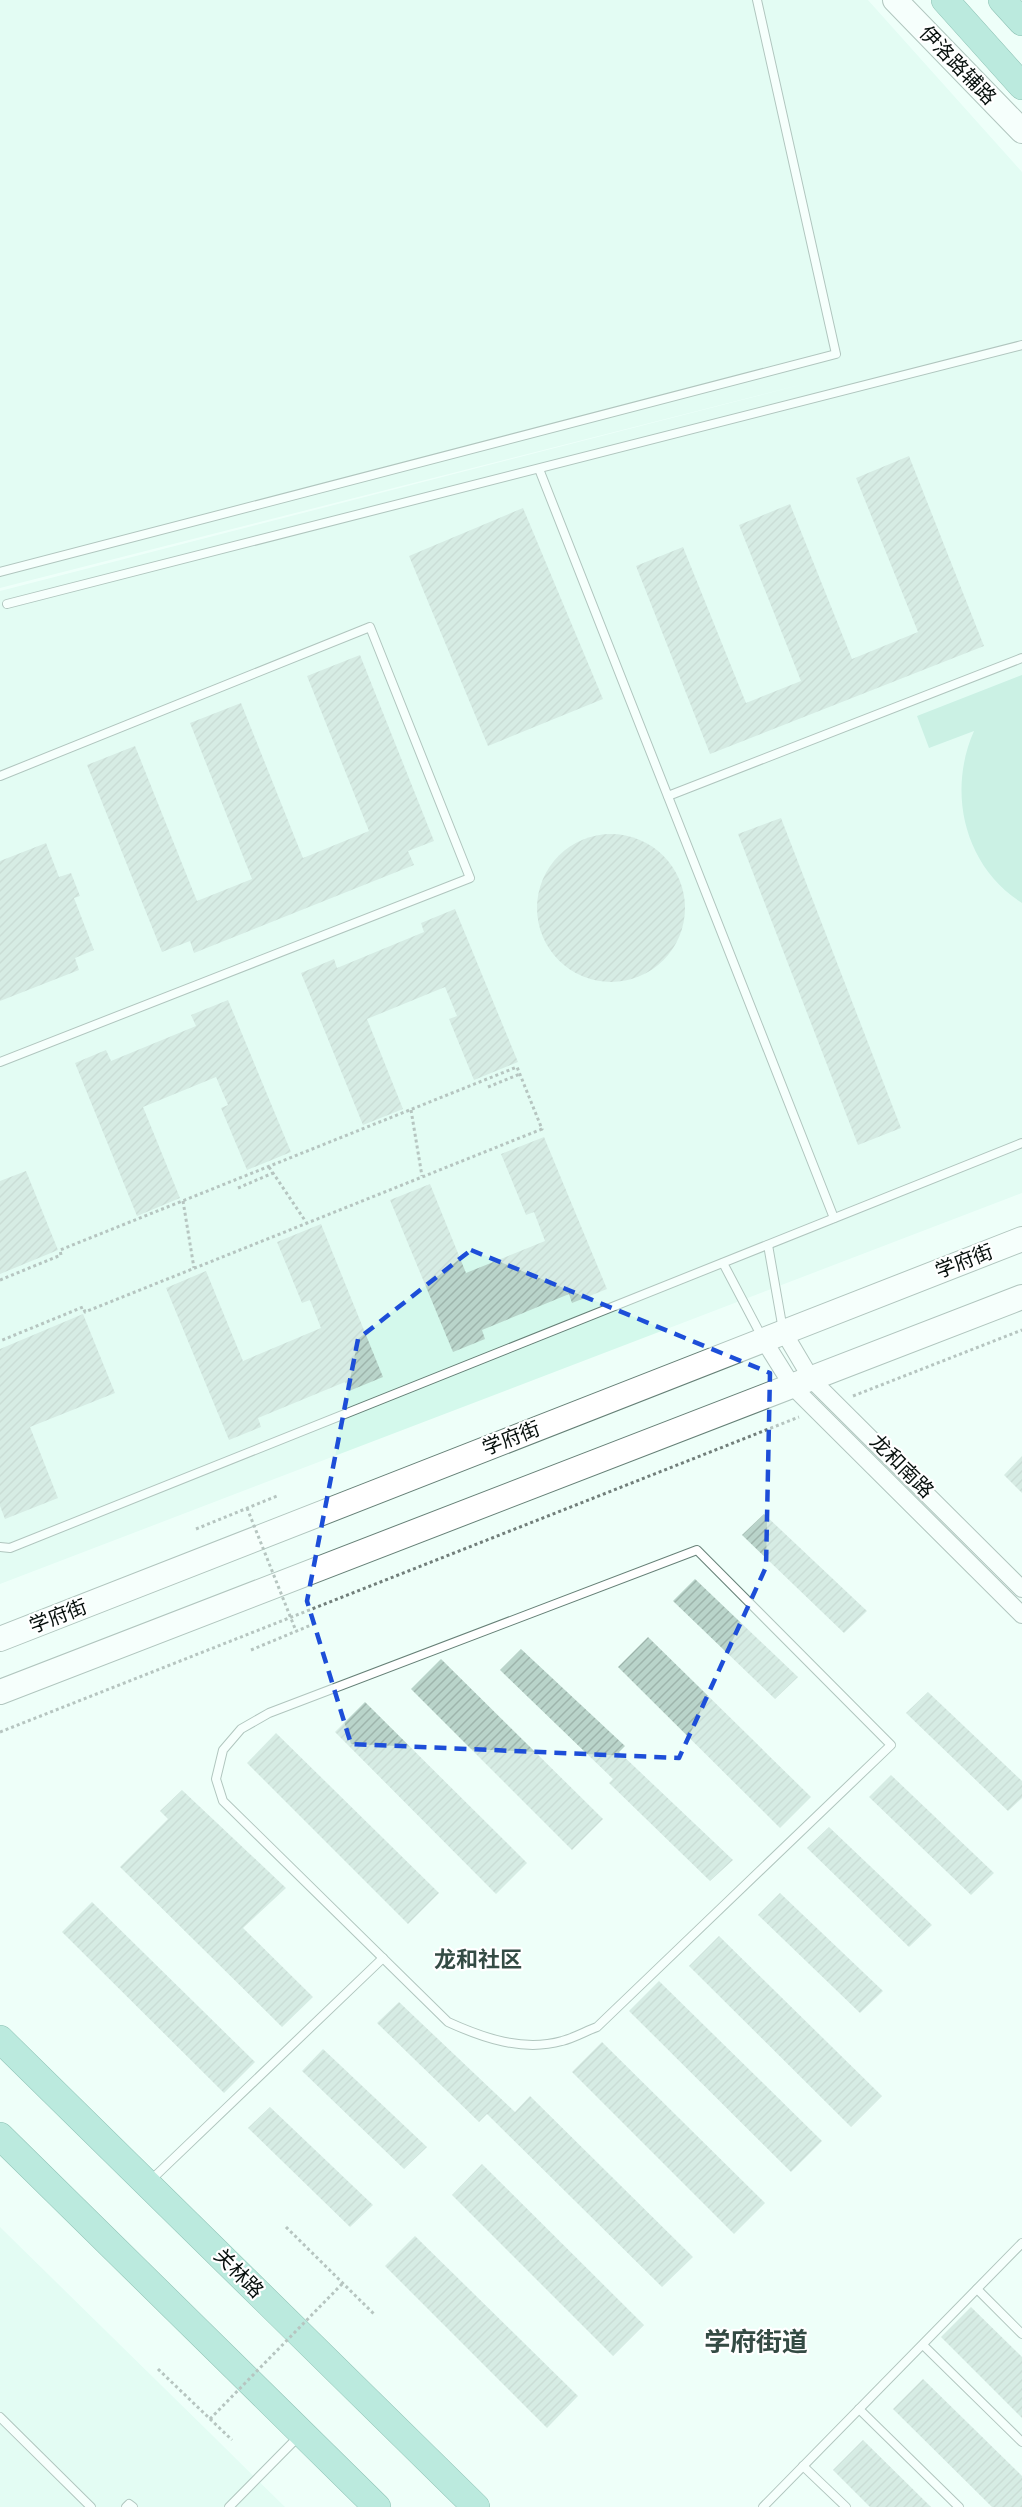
<svg xmlns="http://www.w3.org/2000/svg" width="1022" height="2507" font-family="Arial,'Noto Sans SC',sans-serif">
	<defs>
		<pattern id="building-hatch" width="6" height="6" patternUnits="userSpaceOnUse" patternTransform="scale(1.5)"><rect width="6" height="6" fill="#b9d4ca"/><path d="M-1 1l2-2M0 6l6-6M5 7l2-2" fill="none" stroke="#9eb5ac"/></pattern>
	</defs>
	<rect width="100%" height="100%" fill="#eefff9"/>
	<g fill="#d4f9ec">
		<polygon points="0,0 868,0 1022,172 1022,1193 0,1584 0,591 815,381 0,588"/>
		<polygon points="0,2227 211,2434 285,2507 0,2507"/>
	</g>
	<path fill="#a0dfcb" d="M 1022,675 L 1022,903 C 964,866 947,792 974,731 L 929,748 L 917,716 Z"/>
	<g fill="url(#building-hatch)">
		<polygon points="909,456 984,646 710,754 636,566 683,547 746,703 801,681 739,525 790,504 852,659 918,632 856,478"/>
		<polygon points="523,508 603,699 488,746 409,556"/>
		<polygon points="360,655 434,841 408,851 414,865 194,953 190,941 162,952 87,765 135,746 197,901 252,879 190,723 241,703 303,858 369,831 307,676"/>
		<polygon points="781,818 901,1128 858,1145 738,834"/>
		<circle cx="611" cy="908" r="74"/>
		<polygon points="46,843 59,877 71,873 80,896 74,898 94,950 75,958 79,970 0,1001 0,861"/>
		<polygon points="455,909 518,1062 474,1080 449,1019 457,1016 445,987 367,1019 403,1109 363,1125 301,973 334,959 337,968 424,932 421,923"/>
		<polygon points="228,1000 291,1152 247,1170 221,1108 228,1105 216,1077 143,1107 180,1198 137,1216 75,1063 106,1050 111,1061 196,1026 191,1015"/>
		<polygon points="544,1137 607,1289 572,1303 569,1294 482,1330 485,1339 453,1352 390,1200 430,1184 466,1273 545,1241 534,1212 526,1215 501,1154"/>
		<polygon points="26,1171 58,1250 0,1274 0,1181"/>
		<polygon points="321,1224 383,1377 349,1391 345,1382 258,1418 261,1427 229,1440 166,1288 206,1271 243,1361 321,1328 310,1300 302,1303 277,1242"/>
		<polygon points="83,1314 115,1393 30,1427 58,1498 5,1519 0,1506 0,1349"/>
		<polygon points="1022,1456 1022,1493 1004,1475"/>
		<polygon points="764,1514 867,1611 844,1633 742,1535"/>
		<polygon points="695,1579 798,1677 775,1699 673,1601"/>
		<polygon points="648,1637 811,1797 780,1828 618,1667"/>
		<polygon points="521,1649 625,1746 619,1752 733,1860 710,1881 609,1783 613,1779 500,1670"/>
		<polygon points="441,1659 603,1819 572,1850 411,1689"/>
		<polygon points="928,1692 1022,1781 1022,1798 1008,1811 906,1713"/>
		<polygon points="365,1702 527,1863 496,1894 335,1732"/>
		<polygon points="276,1733 439,1893 408,1924 247,1763"/>
		<polygon points="891,1775 994,1873 971,1895 869,1797"/>
		<polygon points="182,1790 286,1888 243,1928 313,1997 282,2027 120,1867 168,1819 160,1811"/>
		<polygon points="829,1827 932,1925 909,1947 807,1848"/>
		<polygon points="780,1893 883,1991 860,2013 758,1915"/>
		<polygon points="92,1902 255,2062 224,2093 62,1932"/>
		<polygon points="719,1936 882,2096 851,2127 689,1966"/>
		<polygon points="659,1981 822,2141 791,2172 629,2011"/>
		<polygon points="399,2002 515,2112 530,2096 693,2257 662,2287 487,2114 479,2122 377,2023"/>
		<polygon points="602,2042 765,2203 734,2234 572,2072"/>
		<polygon points="323,2049 427,2147 404,2169 302,2071"/>
		<polygon points="270,2107 373,2205 350,2227 248,2128"/>
		<polygon points="482,2164 644,2325 613,2356 452,2195"/>
		<polygon points="415,2236 578,2396 547,2428 385,2266"/>
		<polygon points="971,2307 1022,2357 1022,2418 941,2337"/>
		<polygon points="923,2379 1022,2476 1022,2507 992,2507 893,2409"/>
		<polygon points="863,2440 931,2507 870,2507 833,2470"/>
	</g>
	<g fill="none" stroke-linecap="round" stroke-linejoin="round">
		<defs>
			<g id="lane">
				<polyline points="539,469 834,1218"/>
				<polyline points="0,572 836,354 757,0"/>
				<polyline points="7,604 1022,345"/>
				<polyline points="0,776 370,627 470,878 0,1062"/>
				<polyline points="668,796 1022,658"/>
				<polyline points="768,1245 783,1330"/>
				<polyline points="723,1263 763,1339"/>
				<polyline points="0,1547 10,1548 1022,1143"/>
				<path d="M 697,1550 L 891,1745 L 597,2027 C 586,2031 574,2038 562,2041 C 523,2052 483,2038 448,2022 L 223,1801 L 216,1779 L 223,1750 L 241,1729 L 269,1713 Z"/>
				<polyline points="150,2181 383,1958"/>
				<polyline points="977,2289 1022,2334"/>
				<polyline points="923,2345 1022,2442"/>
				<polyline points="859,2409 959,2507"/>
				<polyline points="0,2417 91,2507"/>
				<polyline points="803,2466 846,2507"/>
				<polyline points="126,2507 129,2504 133,2507"/>
				<polyline points="229,2507 300,2435"/>
				<polyline points="763,2507 1022,2243"/>
			</g>
			<g id="street">
				<polyline points="783,1331 812,1380 1022,1589"/>
				<polyline points="763,1339 793,1387 1022,1615"/>
			</g>
			<g id="secondary">
				<polyline points="895,0 1022,131"/>
				<polyline points="0,1639 1022,1239"/>
				<polyline points="0,1692 1022,1297"/>
			</g>
			<g id="primary">
				<polyline points="945,0 1022,86"/>
				<polyline points="1002,0 1022,22"/>
				<polyline points="0,2039 476,2507"/>
				<polyline points="0,2136 377,2507"/>
			</g>
		</defs>
		<use href="#lane" stroke="#668077" stroke-width="10"/>
		<use href="#street" stroke="#668077" stroke-width="18"/>
		<use href="#secondary" stroke="#668077" stroke-width="26"/>
		<use href="#primary" stroke="#1a7962" stroke-width="28"/>
		<g stroke="#727f7b" stroke-width="3" stroke-dasharray="3 3" stroke-linecap="butt">
			<polyline points="488,1087 520,1074"/>
			<polyline points="411,1110 422,1176"/>
			<polyline points="269,1167 306,1222"/>
			<polyline points="238,1188 273,1173"/>
			<polyline points="183,1201 194,1268"/>
			<polyline points="0,1280 61,1255 60,1250 517,1067 542,1129 85,1312 83,1307 0,1341"/>
			<polyline points="853,1396 1022,1330"/>
			<polyline points="196,1529 277,1496"/>
			<polyline points="251,1650 316,1623"/>
			<polyline points="0,1732 799,1417"/>
			<polyline points="286,2227 375,2315"/>
			<polyline points="158,2369 232,2440"/>
		</g>
		<use href="#lane" stroke="#fff" stroke-width="8"/>
		<use href="#street" stroke="#fff" stroke-width="16"/>
		<use href="#secondary" stroke="#fff" stroke-width="24"/>
		<use href="#primary" stroke="#7cd0bc" stroke-width="27"/>
		<g stroke="#727f7b" stroke-width="3" stroke-dasharray="3 3" stroke-linecap="butt">
			<polyline points="247,1508 296,1631"/>
			<polyline points="210,2419 343,2283"/>
		</g>
	</g>
	<path d="M0 0H1022V2507H0ZM 471,1250 L 770,1373 L 766,1567 L 679,1758 L 351,1744 L 307,1601 L 358,1339 Z" fill="#eefff9" fill-opacity=".55" fill-rule="evenodd"/>
	<path fill="none" stroke="#1d4ed8" stroke-width="4.5" stroke-dasharray="12 8" stroke-linejoin="round" d="M 471,1250 L 770,1373 L 766,1567 L 679,1758 L 351,1744 L 307,1601 L 358,1339 Z"/>
	<g text-anchor="middle" stroke-width="4.5" stroke-linejoin="round" paint-order="stroke">
		<g font-size="20" fill="#07100d" stroke="#fff">
			<text transform="translate(958 65) rotate(46)" y="7">伊洛路辅路</text>
			<text transform="translate(964 1261) rotate(-21)" y="7">学府街</text>
			<text transform="translate(511 1438) rotate(-21)" y="7">学府街</text>
			<text transform="translate(902 1466) rotate(45)" y="7">龙和南路</text>
			<text transform="translate(58 1616) rotate(-21)" y="7">学府街</text>
			<text transform="translate(239 2273) rotate(45)" y="7">关林路</text>
		</g>
		<g font-size="22" font-weight="bold" fill="#344b44" stroke="#fff">
			<text x="478" y="1967">龙和社区</text>
		</g>
		<g font-size="26" font-weight="bold" fill="#344b44" stroke="#fff">
			<text x="756" y="2351">学府街道</text>
		</g>
	</g>
</svg>
